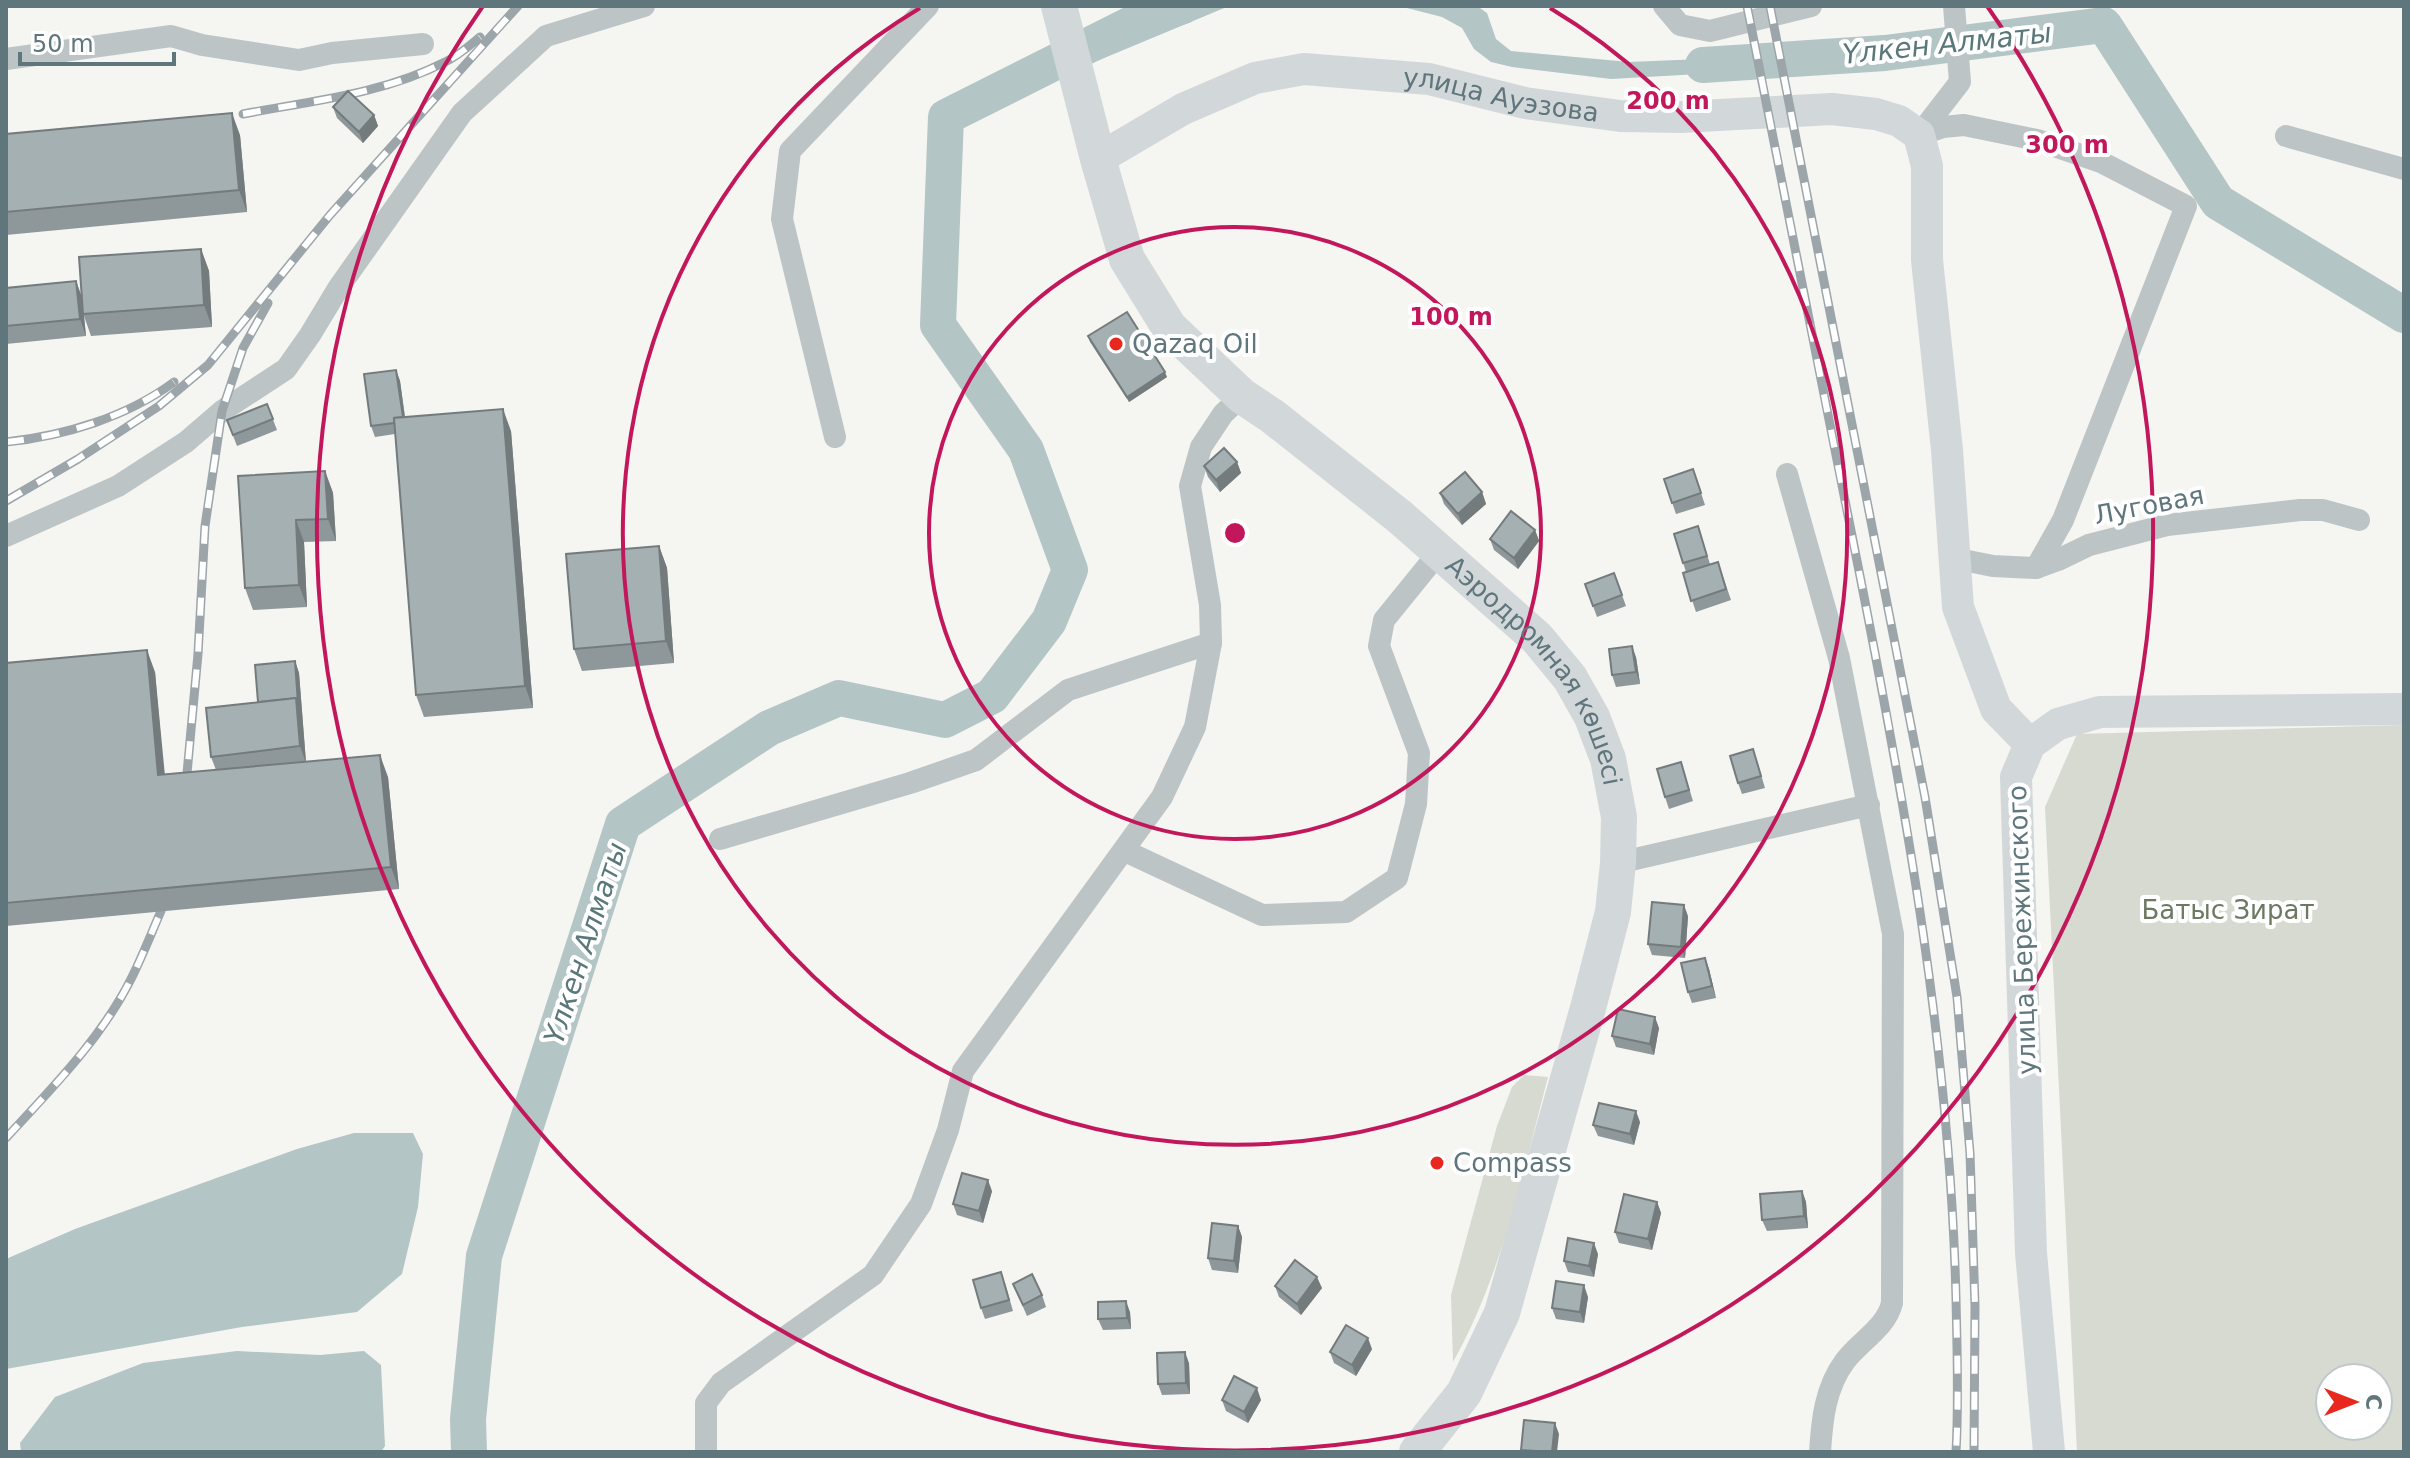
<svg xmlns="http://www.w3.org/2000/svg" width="2410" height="1458" font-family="'DejaVu Sans',sans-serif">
	<rect width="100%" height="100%" fill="#f5f5f1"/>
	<g fill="#d6dad0" fill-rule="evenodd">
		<path d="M 2404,725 L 2404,1452 L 2077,1452 L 2045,807 L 2077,734 ZM 2330,1378 L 2378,1378 L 2378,1426 L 2330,1426 Z"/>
		<path d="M 1524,1075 L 1548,1077 C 1523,1172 1502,1275 1453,1362 L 1451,1295 L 1497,1126 L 1512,1087 Z"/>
	</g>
	<g fill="#b4c5c6">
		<polygon points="1148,6 1229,6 1097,61 1087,35"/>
		<polygon points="1399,6 1477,6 1487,13 1496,39 1511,51 1629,62 1751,57 1752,71 1611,79 1512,67 1491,62 1474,49 1462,28 1442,17"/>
		<polygon points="354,1133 413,1133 423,1154 418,1207 402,1274 357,1312 242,1327 6,1369 6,1259 75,1229 297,1149"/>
		<polygon points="237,1351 320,1355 364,1351 381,1365 385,1446 381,1452 21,1452 20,1443 55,1397 143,1363"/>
	</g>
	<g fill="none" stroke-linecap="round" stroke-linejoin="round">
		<g stroke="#b4c5c6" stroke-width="36">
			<polyline points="1703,65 1885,53 2104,25 2218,202 2404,315"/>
			<polyline points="469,1452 468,1419 484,1256 623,824 769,728 839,698 945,720 992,696 1049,621 1070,570 1026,450 938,325 946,117 1133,23 1183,6"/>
		</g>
		<g stroke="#bdc4c6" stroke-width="22">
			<polyline points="1664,6 1680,25 1710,31 1811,6"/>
			<polyline points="6,59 171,36 202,45 299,60 332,53 423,44"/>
			<polyline points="1919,135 1943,127 1964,125 2037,140 2101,162 2186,206 2063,520 2036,568"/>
			<polyline points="1919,135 1960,82 1954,6"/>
			<polyline points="2286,136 2404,169"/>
			<polyline points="835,437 782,219 790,151 928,6"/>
			<path d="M 1787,474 L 1839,658 L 1893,934 L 1892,1303 C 1886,1328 1860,1341 1845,1361 C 1825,1388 1822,1420 1820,1452"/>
			<polyline points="6,536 118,486 186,442 222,411 286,369 310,335 339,287 462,113 546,36 644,6"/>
			<polyline points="1953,558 1993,566 2036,568 2058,560 2089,545 2167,525 2300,510 2323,510 2359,520"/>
			<polyline points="720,839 910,783 976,760 1068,690 1211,643"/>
			<polyline points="1125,851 1262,915 1346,912 1397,878 1416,804 1419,753 1379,646 1384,620 1440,551"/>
			<polyline points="1618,863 1869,805"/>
			<polyline points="706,1452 706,1403 721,1383 873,1275 921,1204 948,1130 963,1071 1162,797 1195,727 1211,643 1210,605 1190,486 1201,447 1223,414 1242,396"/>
		</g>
		<g stroke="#d2d8da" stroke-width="32">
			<path id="s1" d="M 1098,159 L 1183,109 L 1255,78 L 1304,69 L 1429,79 L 1525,103 L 1620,116 L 1681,117 L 1832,109 L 1876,114 L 1899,121 L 1919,135 L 1927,166 L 1927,260 L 1947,450 L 1958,607 L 1996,709 L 2030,744"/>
			<polyline points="2049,1452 2031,1253 2016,777 2030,744 2058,724 2100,712 2404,709"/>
		</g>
		<path stroke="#d2d8da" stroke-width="36" id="s2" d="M 1059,6 L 1098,159 L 1127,259 L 1169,327 L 1242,396 L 1272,416 L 1400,517 L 1537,638 L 1570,678 L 1592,717 L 1608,759 L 1619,817 L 1618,863 L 1613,912 L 1588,1008 L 1502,1313 L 1464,1393 L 1417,1452"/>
		<defs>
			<g id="rail">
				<path d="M 1747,6 C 1785,196 1822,386 1860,576 C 1907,815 1950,1054 1956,1298 C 1957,1349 1959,1400 1956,1452"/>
				<polyline points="1770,6 1925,797 1957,997 1970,1153 1975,1306 1974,1452"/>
				<path d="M 243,114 C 311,101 383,94 445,62 C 458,56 469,46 480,37"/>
				<path d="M 6,442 C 64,436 127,417 174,382"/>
				<polyline points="6,501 78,459 159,406 208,365 330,215 518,6"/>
				<polyline points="185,795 198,654 205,526 222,411 243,348 268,303"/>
				<path d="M 6,1138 C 51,1089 101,1039 131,979 C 142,957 151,934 161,911"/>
			</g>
		</defs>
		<use href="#rail" stroke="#9ca6aa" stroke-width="9"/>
		<use href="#rail" stroke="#fff" stroke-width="6" stroke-dasharray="18" stroke-linecap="butt"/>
	</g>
	<g fill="#8e979a">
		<polygon points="333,107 374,115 378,126 363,143 337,118"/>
		<polygon points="6,134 240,135 247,212 6,235"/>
		<polygon points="201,249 209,271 212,327 91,336 84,316 86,336 6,344 6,288 76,281 82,297"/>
		<polygon points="1088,336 1167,377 1129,402 1090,342"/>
		<polygon points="396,370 400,381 405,417 511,431 533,708 424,717 416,695 395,434 375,437 371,426"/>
		<polygon points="267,404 277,430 237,446 227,420"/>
		<polygon points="1237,462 1241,473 1220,492 1208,477 1204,466"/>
		<polygon points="1693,469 1705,505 1676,514 1664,479"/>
		<polygon points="325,471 333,493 336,541 304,542 307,607 253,610 245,588"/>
		<polygon points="1482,492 1486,504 1462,525 1444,504 1440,493"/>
		<polygon points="1698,526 1710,564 1718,562 1731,600 1696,612 1683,573 1686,572 1674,534"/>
		<polygon points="1535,530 1539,541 1518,569 1494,550 1490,539"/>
		<polygon points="659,546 667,568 674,663 582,671 574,649"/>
		<polygon points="1614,573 1626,606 1597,617 1585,584"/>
		<polygon points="1636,657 1640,684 1616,687 1612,675"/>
		<polygon points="295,661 299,673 306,762 388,777 399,889 6,926 6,663 155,672 164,775 216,770 211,757"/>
		<polygon points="1757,761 1765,788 1742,794 1738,783"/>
		<polygon points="1681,762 1693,801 1669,809 1665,797"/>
		<polygon points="1688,916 1685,958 1652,955 1648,944"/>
		<polygon points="1705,958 1709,969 1716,998 1692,1003 1688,992"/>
		<polygon points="1659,1028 1654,1055 1616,1047 1612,1036"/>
		<polygon points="1640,1122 1634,1145 1598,1136 1593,1125"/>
		<polygon points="992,1191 983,1223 957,1215 953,1204"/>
		<polygon points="1802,1191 1806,1202 1808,1228 1767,1231 1762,1220"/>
		<polygon points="1657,1202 1661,1213 1652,1250 1619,1243 1615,1232"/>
		<polygon points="1238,1226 1242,1237 1238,1273 1212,1270 1208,1258"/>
		<polygon points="1598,1254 1594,1277 1568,1272 1564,1261"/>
		<polygon points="1005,1283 1013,1311 985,1319 981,1308"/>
		<polygon points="1013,1284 1042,1295 1046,1307 1027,1316"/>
		<polygon points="1275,1286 1322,1288 1301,1315 1279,1297"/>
		<polygon points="1588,1297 1584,1323 1556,1319 1552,1308"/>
		<polygon points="1130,1312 1131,1329 1103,1330 1098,1319"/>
		<polygon points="1372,1349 1356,1376 1334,1363 1330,1352"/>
		<polygon points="1189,1363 1190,1394 1162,1395 1158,1384"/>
		<polygon points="1222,1400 1261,1400 1248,1423 1226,1411"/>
	</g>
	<g fill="#747b7d">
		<polygon points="232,113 240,135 247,212 239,190"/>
		<polygon points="374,115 378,126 363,143 359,132"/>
		<polygon points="201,249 209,271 212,327 204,305"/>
		<polygon points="76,281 82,298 86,336 80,319"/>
		<polygon points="396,370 400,381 407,433 403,422"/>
		<polygon points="1165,372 1167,377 1129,402 1127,397"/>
		<polygon points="503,409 511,431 533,708 525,686"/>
		<polygon points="1237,462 1241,473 1220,492 1216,480"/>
		<polygon points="325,471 333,493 336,541 328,519"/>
		<polygon points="1482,492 1486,504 1462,525 1458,514"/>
		<polygon points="296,520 304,542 307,607 299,585"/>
		<polygon points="1535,530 1539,541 1518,569 1514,558"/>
		<polygon points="659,546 667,568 674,663 666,641"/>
		<polygon points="1632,646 1636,657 1640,684 1636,672"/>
		<polygon points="147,650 155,672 167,797 158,775"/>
		<polygon points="295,661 299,673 306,763 300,746 296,698"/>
		<polygon points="380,755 388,777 399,889 391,867"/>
		<polygon points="1684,905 1688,916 1685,958 1681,947"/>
		<polygon points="1705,958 1709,969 1716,998 1712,986"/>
		<polygon points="1655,1017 1659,1028 1654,1055 1650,1044"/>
		<polygon points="1636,1111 1640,1122 1634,1145 1630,1134"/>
		<polygon points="988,1180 992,1191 983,1223 979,1211"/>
		<polygon points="1802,1191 1806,1202 1808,1228 1804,1216"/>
		<polygon points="1657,1202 1661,1213 1652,1250 1648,1239"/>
		<polygon points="1238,1226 1242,1237 1238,1273 1234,1261"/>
		<polygon points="1594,1243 1598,1254 1594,1277 1589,1266"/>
		<polygon points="1317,1277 1322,1288 1301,1315 1297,1304"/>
		<polygon points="1584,1285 1588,1297 1584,1323 1580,1312"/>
		<polygon points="1126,1301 1130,1312 1131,1329 1127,1318"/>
		<polygon points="1368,1338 1372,1349 1356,1376 1352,1365"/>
		<polygon points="1185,1352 1189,1363 1190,1394 1186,1383"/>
		<polygon points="1257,1388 1261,1400 1248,1423 1244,1412"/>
		<polygon points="1555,1423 1559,1434 1557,1452 1552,1452"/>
	</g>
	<g fill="#a5b0b3" stroke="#747b7d" stroke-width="2">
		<polygon points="348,91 374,115 359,132 333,107"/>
		<polygon points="232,113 239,190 6,212 6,134"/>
		<polygon points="201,249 204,305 83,314 79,257"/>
		<polygon points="76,281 80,319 6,326 6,288"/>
		<polygon points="1127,312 1165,372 1127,397 1088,336"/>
		<polygon points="396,370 403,417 394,418 394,423 371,426 364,374"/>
		<polygon points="267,404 273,419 233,435 227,420"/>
		<polygon points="503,409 525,686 416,695 394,418"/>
		<polygon points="1224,448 1237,462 1216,480 1204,466"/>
		<polygon points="1693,469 1701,493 1672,503 1664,479"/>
		<polygon points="325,471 328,519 296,520 299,585 245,588 238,476"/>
		<polygon points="1465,472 1482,492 1458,514 1440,493"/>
		<polygon points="1511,511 1535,530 1514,558 1490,539"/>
		<polygon points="1698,526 1707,556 1683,563 1674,534"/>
		<polygon points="659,546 666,641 574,649 566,554"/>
		<polygon points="1718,562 1726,589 1691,601 1683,573"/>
		<polygon points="1614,573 1622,595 1593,606 1585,584"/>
		<polygon points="1632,646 1636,672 1612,675 1609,649"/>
		<polygon points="147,650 158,775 380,755 391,867 6,903 6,663"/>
		<polygon points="295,661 298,704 296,698 258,702 255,665"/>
		<polygon points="296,698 300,746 211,757 206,708"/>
		<polygon points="1753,749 1761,776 1738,783 1730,756"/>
		<polygon points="1681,762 1689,790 1665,797 1657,769"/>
		<polygon points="1652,902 1684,905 1681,947 1648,944"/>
		<polygon points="1705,958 1712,986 1688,992 1681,963"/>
		<polygon points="1618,1009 1655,1017 1650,1044 1612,1036"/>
		<polygon points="1599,1103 1636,1111 1630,1134 1593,1125"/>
		<polygon points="962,1173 988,1180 979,1211 953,1204"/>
		<polygon points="1802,1191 1804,1216 1762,1220 1760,1194"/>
		<polygon points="1624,1194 1657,1202 1648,1239 1615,1232"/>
		<polygon points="1212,1223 1238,1226 1234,1261 1208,1258"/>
		<polygon points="1568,1238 1594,1243 1589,1266 1564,1261"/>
		<polygon points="1295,1260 1317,1277 1297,1304 1275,1286"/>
		<polygon points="1001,1272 1009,1300 981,1308 973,1280"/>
		<polygon points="1032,1274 1042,1295 1023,1305 1013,1284"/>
		<polygon points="1556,1281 1584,1285 1580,1312 1552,1308"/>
		<polygon points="1126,1301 1127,1318 1098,1319 1098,1302"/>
		<polygon points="1346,1325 1368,1338 1352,1365 1330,1352"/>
		<polygon points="1185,1352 1186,1383 1158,1384 1157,1353"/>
		<polygon points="1234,1376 1257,1388 1244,1412 1222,1400"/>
		<polygon points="1524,1420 1555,1423 1552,1452 1521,1450"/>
	</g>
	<g fill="none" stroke="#c2185b" stroke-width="4">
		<circle cx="1235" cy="533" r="306"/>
		<path d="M1550 8A612 612 0 1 1 920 8"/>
		<path d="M1987 6A918 918 0 1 1 483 6"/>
	</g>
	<g fill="#e8271f" stroke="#fff" stroke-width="3">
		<circle cx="1116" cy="344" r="8"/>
		<circle cx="1437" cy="1163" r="8"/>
	</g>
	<g text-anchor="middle" stroke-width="8" stroke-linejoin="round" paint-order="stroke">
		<g font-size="26" fill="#5f767d" stroke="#fff">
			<text dy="9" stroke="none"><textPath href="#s1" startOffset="426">улица Ауэзова</textPath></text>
			<text transform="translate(2149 505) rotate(-11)" y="9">Луговая</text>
			<text dy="9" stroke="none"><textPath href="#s2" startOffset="850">Аэродромная көшесі</textPath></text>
			<text transform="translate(2022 930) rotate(-92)" y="9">улица Бережинского</text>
		</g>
		<g font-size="26" fill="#5f767d" stroke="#fff" text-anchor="start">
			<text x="1132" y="353">Qazaq Oil</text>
			<text x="1453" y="1172">Compass</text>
		</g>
		<g font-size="26" fill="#6c7a62" stroke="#fff">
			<text x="2228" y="919">Батыс Зират</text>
		</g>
		<g font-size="28" font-style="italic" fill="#5a7779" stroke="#fff">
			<text transform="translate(1947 43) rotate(-6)" y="10">Үлкен Алматы</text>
			<text transform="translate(585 943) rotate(-72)" y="10">Үлкен Алматы</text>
		</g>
	</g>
	<circle cx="1235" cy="533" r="12" fill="#c2185b" stroke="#fff" stroke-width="4"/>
	<g font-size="24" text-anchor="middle" font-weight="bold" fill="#c2185b" stroke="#fff" stroke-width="8" stroke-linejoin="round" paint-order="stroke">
		<text x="1668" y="109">200 m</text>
		<text x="2067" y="153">300 m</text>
		<text x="1451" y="325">100 m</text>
	</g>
	<rect width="2410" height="1458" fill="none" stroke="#5f767d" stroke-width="16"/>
	<g transform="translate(2354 1402) rotate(90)"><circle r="38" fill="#ffffff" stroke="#bfc8cb" stroke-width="2"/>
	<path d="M0-6L14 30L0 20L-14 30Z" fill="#e8271f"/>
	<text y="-12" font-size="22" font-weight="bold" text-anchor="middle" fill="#5f767d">С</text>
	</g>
	<path d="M20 52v12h154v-12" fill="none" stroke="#5f767d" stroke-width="4"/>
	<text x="32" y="52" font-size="24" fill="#5f767d" stroke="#ffffff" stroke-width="6" paint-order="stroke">50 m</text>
</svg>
